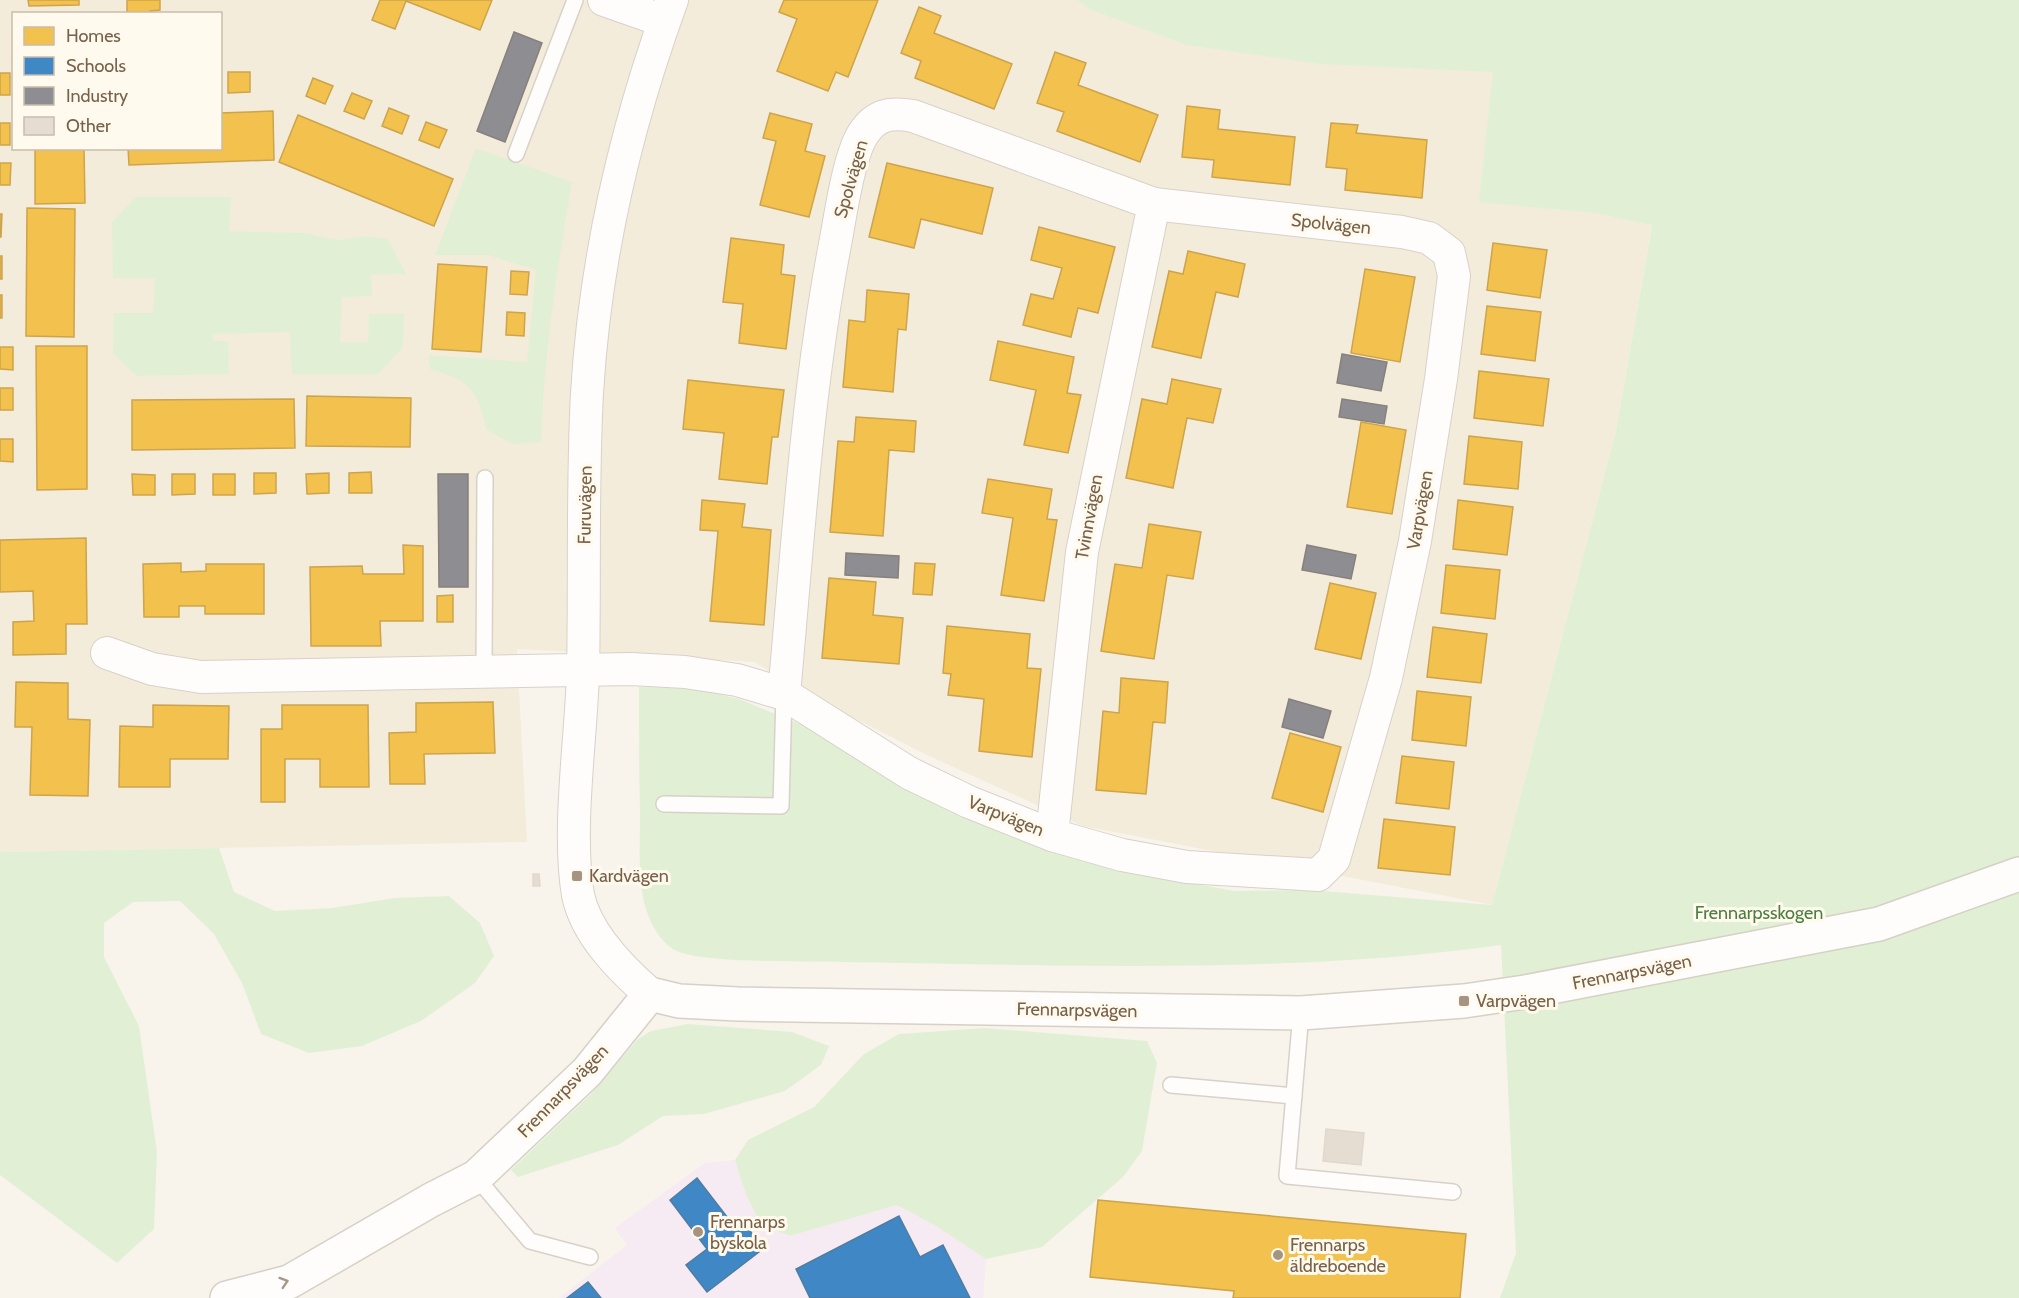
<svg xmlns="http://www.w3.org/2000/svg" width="2019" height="1298" font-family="Cabin,sans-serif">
	<rect width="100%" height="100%" fill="#f8f4eb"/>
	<path fill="#f4ecdb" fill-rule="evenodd" d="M 0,0 L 1710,0 L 1595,212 L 1652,224 L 1616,431 L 1492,905 L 1083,826 L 929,756 L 828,705 L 754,662 L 517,649 L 527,842 L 0,852 ZM 14,14 L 220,14 L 220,148 L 14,148 Z"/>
	<polygon fill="#f6eaf3" points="735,1160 746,1195 761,1226 790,1236 897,1205 936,1226 986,1259 983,1298 559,1298 627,1245 615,1228 705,1163"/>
	<g fill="#e1f0d5">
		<path d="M 1077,0 L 2019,0 L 2019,1298 L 1500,1298 L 1516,1253 L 1501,945 C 1284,975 1061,965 843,962 C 812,961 693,964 673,949 C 657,939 646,915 643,897 C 638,870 640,842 640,814 C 639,772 639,730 639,687 L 692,688 L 739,699 L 805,726 L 944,808 L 1021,841 L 1117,870 L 1235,891 L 1311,890 L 1492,905 L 1616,431 L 1652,225 L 1595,213 L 1479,202 L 1493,72 L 1321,64 L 1187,45 L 1089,9 Z"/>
		<path d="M 476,148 L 572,182 C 557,269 544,354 541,442 L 513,444 L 487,430 C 476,388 472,382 430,369 L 428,355 L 527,362 L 536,270 L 488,255 L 435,255 Z"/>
		<polygon points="136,197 231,197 229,231 304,233 338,240 366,236 388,239 406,274 371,275 372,296 342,297 340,342 368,342 369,314 404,314 403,347 378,374 292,374 290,332 213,334 213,341 228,341 229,374 137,376 113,354 114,313 153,313 155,278 113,278 112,222"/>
		<polygon points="219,848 234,892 275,911 332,908 395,898 449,896 480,923 494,956 475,983 421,1021 362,1046 309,1053 261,1034 242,983 214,934 180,901 133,902 104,923 104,957 139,1026 157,1152 154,1229 117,1263 0,1175 0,852"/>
		<polygon points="688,1024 792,1032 829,1046 821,1065 785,1091 704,1114 663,1116 618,1145 518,1177 511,1170 591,1094 638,1039 651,1031"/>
		<polygon points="985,1028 1147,1041 1157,1063 1142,1151 1123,1177 1042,1247 986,1259 936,1226 897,1205 790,1236 761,1225 746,1195 735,1160 748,1140 814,1107 864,1054 899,1034"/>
	</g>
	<g fill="#f2c14e" stroke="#cda44c" stroke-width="1.5">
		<polygon points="28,0 79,0 79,5 29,6"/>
		<polygon points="127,0 160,0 160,10 150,11 150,14 127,14"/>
		<polygon points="380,0 492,0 480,30 406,1 395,29 372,20"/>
		<polygon points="784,0 878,0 848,77 836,72 828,91 777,71 797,19 779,12"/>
		<polygon points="919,7 941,16 934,33 1012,64 994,109 915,78 921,61 901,53"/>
		<polygon points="1055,52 1086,63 1078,85 1158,115 1140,162 1057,131 1064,112 1037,103"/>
		<polygon points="228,72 250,72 250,92 228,93"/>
		<rect x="0" y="73" width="10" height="22"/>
		<polygon points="313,78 333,86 325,104 306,96"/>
		<polygon points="352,93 372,101 364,119 344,111"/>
		<polygon points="1187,106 1220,110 1218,129 1295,137 1290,185 1212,177 1214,160 1182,157"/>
		<polygon points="389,108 409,116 402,134 382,126"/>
		<polygon points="273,111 274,160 129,165 128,148 220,148 220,113"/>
		<polygon points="770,113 812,124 805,151 825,156 809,217 760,205 776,141 763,138"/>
		<polygon points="298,115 453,179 434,226 279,162"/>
		<polygon points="426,122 447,130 439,148 419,140"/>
		<rect x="0" y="123" width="10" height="22"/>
		<polygon points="1331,123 1358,125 1356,133 1427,140 1422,198 1345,190 1347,169 1326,167"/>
		<polygon points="35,148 84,148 85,203 35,204"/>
		<polygon points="0,163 11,163 10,185 0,185"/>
		<polygon points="887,163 993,188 982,234 921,219 914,248 869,237"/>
		<polygon points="27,208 75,209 74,337 26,336"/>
		<polygon points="0,214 2,214 1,237 0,237"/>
		<polygon points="1039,227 1115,247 1098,313 1078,308 1071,337 1023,325 1031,294 1053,299 1062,268 1031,260"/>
		<polygon points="731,238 784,245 781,274 795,276 786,349 739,343 743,304 723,302"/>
		<polygon points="1493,243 1547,250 1540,298 1487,290"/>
		<polygon points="1188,251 1245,264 1238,297 1216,292 1201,358 1152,347 1169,271 1183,274"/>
		<rect x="0" y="256" width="2" height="23"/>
		<polygon points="438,264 487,267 481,352 432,349"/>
		<polygon points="1365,269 1415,277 1400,362 1351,353"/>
		<polygon points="511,271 529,272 527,295 510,294"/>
		<polygon points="867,290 909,294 906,330 898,329 893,392 843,387 849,320 865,322"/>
		<rect x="0" y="295" width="2" height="23"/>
		<polygon points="1487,306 1541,312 1535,361 1481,354"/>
		<polygon points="507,312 525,313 524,336 506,335"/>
		<polygon points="998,341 1074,357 1067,393 1081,395 1068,453 1024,445 1036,390 990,380"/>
		<polygon points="36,346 87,346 87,489 37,490"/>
		<polygon points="0,347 13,347 13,370 0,369"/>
		<polygon points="1479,371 1549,379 1543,426 1474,418"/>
		<polygon points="1172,379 1221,389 1213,423 1187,418 1173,488 1126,478 1142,399 1167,404"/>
		<polygon points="688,380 784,390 778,437 772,437 767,484 719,479 724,433 683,429"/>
		<rect x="0" y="388" width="13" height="22"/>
		<polygon points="307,396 411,398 410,447 306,446"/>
		<polygon points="294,399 295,448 132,450 132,400"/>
		<polygon points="856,417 916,421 914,452 889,450 883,536 830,532 838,441 854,442"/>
		<polygon points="1361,422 1406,430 1392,514 1347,507"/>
		<polygon points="1469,436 1522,442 1518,489 1464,484"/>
		<polygon points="0,439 13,439 13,462 0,461"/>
		<polygon points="371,472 372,493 349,493 349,473"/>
		<polygon points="254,473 276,473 276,493 254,494"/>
		<polygon points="329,473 329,493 307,494 306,474"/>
		<polygon points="132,474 155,475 155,495 133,495"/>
		<polygon points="172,474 195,474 195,494 172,495"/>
		<rect x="213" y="474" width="22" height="21"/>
		<polygon points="988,479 1052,489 1047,519 1057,520 1044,601 1001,595 1013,518 982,513"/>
		<polygon points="702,500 745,504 742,527 771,530 764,625 710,621 718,531 700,530"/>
		<polygon points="1458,500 1513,507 1507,555 1453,549"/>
		<polygon points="1149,524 1201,532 1193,579 1167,575 1154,659 1101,651 1115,564 1142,568"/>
		<polygon points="86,538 87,624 66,624 66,654 13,655 13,622 34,621 33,591 0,592 0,540"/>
		<polygon points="403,545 423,546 423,621 380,621 381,646 311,646 310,567 362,566 363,574 404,574"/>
		<polygon points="181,563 181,572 206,571 206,564 264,564 264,614 205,614 205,606 179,606 179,617 144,617 143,564"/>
		<polygon points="915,563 935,564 932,595 913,594"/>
		<polygon points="1446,565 1500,570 1495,619 1441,613"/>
		<polygon points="829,578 876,582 873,615 903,618 899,664 822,658"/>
		<polygon points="1330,583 1376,593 1361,659 1315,649"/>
		<polygon points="453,595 453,622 437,622 437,596"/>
		<polygon points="947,626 1030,634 1027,668 1041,669 1032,757 979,751 984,699 948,695 951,674 943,673"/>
		<polygon points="1433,627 1487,634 1481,683 1427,677"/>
		<polygon points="1121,678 1168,682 1165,723 1153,722 1146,794 1096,790 1103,711 1119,713"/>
		<polygon points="16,682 68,683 68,719 90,720 88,796 30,795 32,727 15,727"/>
		<polygon points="1417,691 1471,697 1466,746 1412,740"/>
		<polygon points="493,702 495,753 424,754 425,784 390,784 389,733 416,732 416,703"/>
		<polygon points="153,705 229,706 228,759 170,759 170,787 119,787 120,726 153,727"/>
		<polygon points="282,705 368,705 369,787 320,787 320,759 285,759 285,802 261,802 261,729 282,729"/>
		<polygon points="1290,733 1341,747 1323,812 1272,798"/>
		<polygon points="1402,756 1454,762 1449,809 1396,803"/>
		<polygon points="1384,819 1455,827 1450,875 1378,868"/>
		<polygon points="1098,1200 1466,1234 1460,1298 1233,1298 1234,1291 1090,1277"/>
	</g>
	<g fill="#3f88c5" stroke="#507ca0" stroke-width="1.5">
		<polygon points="697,1178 734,1226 741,1220 764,1248 707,1292 686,1265 707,1249 670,1200"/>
		<polygon points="899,1216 920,1257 943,1245 970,1298 810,1298 796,1269"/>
		<polygon points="588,1282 601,1298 567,1298"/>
	</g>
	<g fill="#8d8d92" stroke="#87807c" stroke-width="1.5">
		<polygon points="514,32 542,43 505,142 477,131"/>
		<polygon points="1342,354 1387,362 1381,391 1337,383"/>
		<polygon points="1342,399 1387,406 1384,424 1339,417"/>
		<polygon points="438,474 468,474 468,587 439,587"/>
		<polygon points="1307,545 1356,555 1351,579 1302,570"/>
		<polygon points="846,553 899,556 898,578 845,575"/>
		<polygon points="1289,699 1331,711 1323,738 1282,727"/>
	</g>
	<g fill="#e5ddd2" stroke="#e1d8cd" stroke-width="1.5">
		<polygon points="533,874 539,874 540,886 533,886"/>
		<polygon points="1326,1129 1364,1133 1361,1165 1323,1161"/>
	</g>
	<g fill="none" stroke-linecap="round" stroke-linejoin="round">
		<defs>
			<g id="lane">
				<polyline points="516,154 575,0"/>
				<polyline points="484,670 485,478"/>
				<polyline points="664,804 781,806 784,694"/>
				<polyline points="1301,1013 1287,1176 1453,1192"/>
				<polyline points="1171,1085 1294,1096"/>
				<polyline points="476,1177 530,1241 590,1257"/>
			</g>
			<g id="street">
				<polyline points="604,0 664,21"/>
				<path d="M 107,653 L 152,669 L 201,677 L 631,669 L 685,672 L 737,680 L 784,694 L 909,773 L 969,802 L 1052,835 L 1122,855 L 1187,867 L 1318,875 L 1334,859 L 1386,678 L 1415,541 L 1441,379 L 1454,276 L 1449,253 L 1429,238 L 1402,232 L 1154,204 L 913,116 C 891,112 876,114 863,134 C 849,156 841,212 836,239 C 807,389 798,542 784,694"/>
				<polyline points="1052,835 1082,552 1154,204"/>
				<path d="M 650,994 C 621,969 586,934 578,895 C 567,830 581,740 583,673 C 585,580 582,486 587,393 C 595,260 626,126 672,0"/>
			</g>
			<polyline id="secondary" points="227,1298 289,1282 431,1200 476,1177 587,1072 650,994 679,1001 738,1004 1301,1013 1464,1001 1525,992 1879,924 2019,874"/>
		</defs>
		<use href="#lane" stroke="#d7d1c9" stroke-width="18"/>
		<use href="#street" stroke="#d7d1c9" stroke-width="34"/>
		<use href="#secondary" stroke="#d6d0c6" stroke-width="36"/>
		<use href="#lane" stroke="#fefdfc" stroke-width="15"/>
		<use href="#street" stroke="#fefdfc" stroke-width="32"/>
		<use href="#secondary" stroke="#fefdfc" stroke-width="33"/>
	</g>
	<defs><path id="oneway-chevron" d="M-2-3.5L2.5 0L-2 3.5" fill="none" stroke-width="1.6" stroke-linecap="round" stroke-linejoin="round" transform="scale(1.5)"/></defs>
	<use stroke="#a79788" href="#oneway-chevron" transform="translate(284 1282) rotate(-18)"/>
	<g fill="#a59482" stroke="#fffaed" stroke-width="2">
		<rect x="571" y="870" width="12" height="12" rx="3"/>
		<rect x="1458" y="995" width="12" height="12" rx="3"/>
		<circle cx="698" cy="1232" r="6"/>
		<circle cx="1278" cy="1255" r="6"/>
	</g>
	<g text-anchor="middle" stroke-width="6" stroke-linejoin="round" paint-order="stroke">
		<g font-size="18" fill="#786049" stroke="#fffaed">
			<text transform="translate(851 179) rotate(-74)" y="6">Spolvägen</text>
			<text transform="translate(1331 224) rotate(6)" y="6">Spolvägen</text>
			<text transform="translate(585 505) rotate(-89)" y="6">Furuvägen</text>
			<text transform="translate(1420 510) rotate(-80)" y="6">Varpvägen</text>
			<text transform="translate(1089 517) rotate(-80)" y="6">Tvinnvägen</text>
			<text transform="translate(1006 816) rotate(22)" y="6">Varpvägen</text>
			<text transform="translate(1632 972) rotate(-11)" y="6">Frennarpsvägen</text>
			<text transform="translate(1077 1010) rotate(1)" y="6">Frennarpsvägen</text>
			<text transform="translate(563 1091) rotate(-46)" y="6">Frennarpsvägen</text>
		</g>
		<g font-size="18" fill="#786049" stroke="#fffaed" text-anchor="start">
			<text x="589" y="882">Kardvägen</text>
			<text x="1476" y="1007">Varpvägen</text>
			<text x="710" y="1228">Frennarps<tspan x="710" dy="21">byskola</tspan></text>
			<text x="1290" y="1251">Frennarps<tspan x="1290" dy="21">äldreboende</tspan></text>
		</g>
		<g font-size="18" fill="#4a7f40" stroke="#fffaed">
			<text x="1759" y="919">Frennarpsskogen</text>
		</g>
	</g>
	<rect x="12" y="12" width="210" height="138" fill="#fffaed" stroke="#c9bcab" stroke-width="1.5"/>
	<rect x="24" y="27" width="30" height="18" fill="#f2c14e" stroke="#c9bcab" stroke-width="1.5"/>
	<text x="66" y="42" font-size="18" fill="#786049">Homes</text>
	<rect x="24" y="57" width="30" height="18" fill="#3f88c5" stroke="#c9bcab" stroke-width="1.5"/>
	<text x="66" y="72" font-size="18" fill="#786049">Schools</text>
	<rect x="24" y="87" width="30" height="18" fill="#8d8d92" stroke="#c9bcab" stroke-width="1.5"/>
	<text x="66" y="102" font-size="18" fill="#786049">Industry</text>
	<rect x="24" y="117" width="30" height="18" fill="#e5ddd2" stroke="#c9bcab" stroke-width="1.5"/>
	<text x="66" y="132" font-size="18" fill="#786049">Other</text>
</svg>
